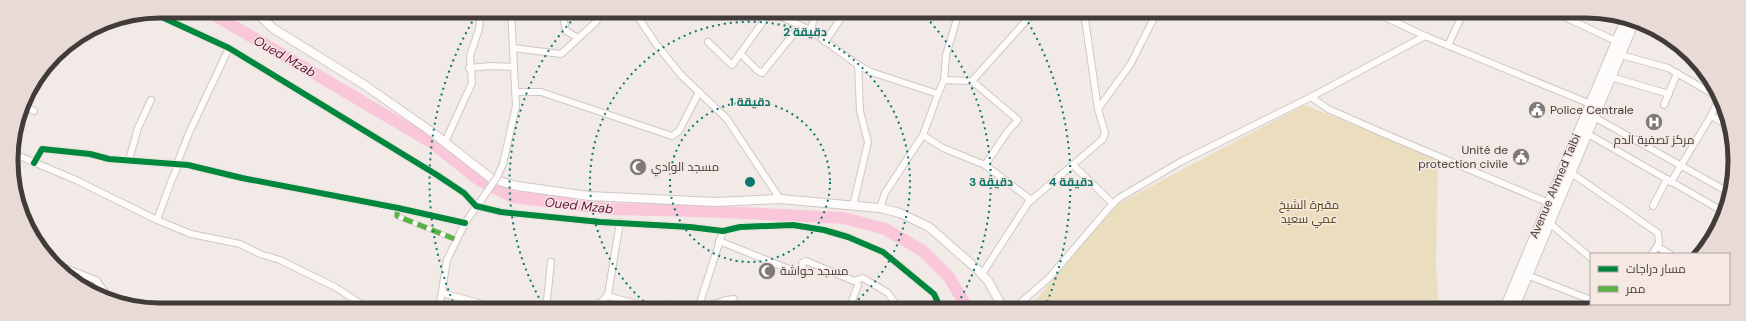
<svg xmlns="http://www.w3.org/2000/svg" width="1746" height="321" font-family="'DM Sans',Cairo,sans-serif">
	<rect width="100%" height="100%" fill="#f2eae7"/>
	<polygon fill="#ebdebe" points="1304,105 1438,158 1436,263 1439,310 1028,309 1116,205"/>
	<g fill="none" stroke-linecap="round" stroke-linejoin="round">
		<polyline stroke="#fac6da" stroke-width="12" points="208,11 431,142 479,180 513,197 609,209 701,211 844,218 885,229 923,251 949,277 968,309"/>
		<defs>
			<polyline id="pedestrian" points="398,208 397,216 457,240"/>
			<g id="minor">
				<polyline points="562,11 566,31 578,38"/>
				<polyline points="634,11 656,44 681,75 727,119 780,199"/>
				<polyline points="771,12 810,30 858,65 871,72 938,94 944,80 972,81 1018,120 1008,131 985,165"/>
				<polyline points="1374,12 1425,36 1593,105"/>
				<polyline points="1554,12 1620,43"/>
				<polyline points="153,13 229,48 437,175 464,193 476,206 501,212 600,222 690,227 723,231 740,227 793,225 824,230 848,237 883,252 934,294 941,309"/>
				<polyline points="810,30 817,12"/>
				<polyline points="1425,36 1311,97 1328,109 1392,137 1549,203"/>
				<polyline points="708,42 732,65 770,12"/>
				<polyline points="825,42 845,12"/>
				<polyline points="1448,45 1464,12"/>
				<polyline points="513,48 561,54 596,22 597,20 595,11"/>
				<polyline points="741,54 758,71 762,73 800,26"/>
				<polyline points="1621,55 1668,68 1718,97"/>
				<polyline points="469,68 490,66 514,67"/>
				<polyline points="1611,77 1669,94"/>
				<polyline points="944,80 946,55 959,12"/>
				<polyline points="972,81 1034,12"/>
				<polyline points="516,92 541,92 672,136 679,131 699,92"/>
				<polyline points="22,105 34,111"/>
				<polyline points="1664,105 1677,73"/>
				<polyline points="1098,109 1130,65 1157,12"/>
				<polyline points="1711,116 1730,126"/>
				<polyline points="1594,117 1730,193"/>
				<polyline points="1588,134 1724,212"/>
				<polyline points="923,135 943,148 985,165 1031,200"/>
				<polyline points="445,142 472,83 470,56 479,29 481,11"/>
				<polyline points="12,153 76,180 157,220 191,234 240,244 260,254 280,260 335,287 369,309"/>
				<polyline points="129,160 138,128 151,100"/>
				<polyline points="34,163 42,149 90,154 109,159 188,165 242,178 398,208 465,223"/>
				<polyline points="503,164 516,106 511,11"/>
				<polyline points="1073,165 1113,204"/>
				<polyline points="1570,172 1658,233 1659,243 1652,254"/>
				<polyline points="1671,182 1711,116 1719,99"/>
				<polyline points="853,206 868,142 860,111 858,65"/>
				<polyline points="1653,206 1667,179"/>
				<polyline points="880,208 885,193 923,135 938,94"/>
				<polyline points="157,220 172,179 176,171 177,164 189,133 229,48"/>
				<polyline points="1547,221 1591,258"/>
				<polyline points="719,241 799,273 803,270 802,263 806,261 854,281 863,278 888,293 899,309"/>
				<polyline points="1658,247 1670,254"/>
				<polyline points="55,264 96,280 111,300"/>
				<polyline points="982,274 1028,203 1103,139 1105,133 1098,109 1084,12"/>
				<polyline points="1527,275 1591,300"/>
				<polyline points="442,293 501,309"/>
				<polyline points="607,296 655,309"/>
				<polyline points="1602,304 1608,307"/>
				<polyline points="1617,305 1618,304"/>
				<polyline points="702,308 726,300 734,299"/>
				<polyline points="439,309 447,260 465,223 478,204"/>
				<polyline points="540,309 547,300 551,262"/>
				<path d="M 555,309 C 573,305 597,314 608,294 L 620,222"/>
				<polyline points="660,309 667,304 678,309"/>
				<polyline points="698,309 723,231"/>
				<polyline points="849,309 858,285"/>
				<polyline points="1013,309 1049,278 1108,209 1119,198 1182,161 1311,97"/>
			</g>
			<polyline id="tertiary" points="254,11 274,29 363,84 429,130 492,179 517,186 589,196 715,202 780,199 880,208 900,213 929,227 978,270 988,281 1004,309"/>
			<g id="secondary">
				<polyline points="1504,310 1626,19"/>
				<polyline points="1513,310 1634,22"/>
			</g>
		</defs>
		<use href="#pedestrian" stroke="#cec8c6" stroke-width="6"/>
		<use href="#minor" stroke="#cec8c6" stroke-width="8"/>
		<use href="#tertiary" stroke="#cec8c6" stroke-width="10"/>
		<use href="#secondary" stroke="#cec8c6" stroke-width="11"/>
		<use href="#pedestrian" stroke="#fdfcfb" stroke-width="4.5"/>
		<use href="#minor" stroke="#fdfcfb" stroke-width="6"/>
		<use href="#tertiary" stroke="#fdfcfb" stroke-width="8"/>
		<use href="#secondary" stroke="#fdfcfb" stroke-width="9"/>
		<defs>
			<polyline id="minor-bridge" points="480,202 497,177 503,164"/>
		</defs>
		<use href="#minor-bridge" stroke="#cec8c6" stroke-width="8" stroke-linecap="butt"/>
		<use href="#minor-bridge" stroke="#fdfcfb" stroke-width="6"/>
		<polyline stroke="#57b346" stroke-width="5" stroke-dasharray="10 5" stroke-linecap="butt" points="398,208 397,216 457,240"/>
		<defs>
			<g id="cycleway">
				<polyline points="153,13 229,48 437,175 464,193 476,206 501,212 600,222 690,227 723,231 740,227 793,225 824,230 848,237 883,252 934,294 941,309"/>
				<polyline points="34,163 42,149 90,154 109,159 188,165 242,178 398,208 465,223"/>
			</g>
		</defs>
		<use href="#cycleway" stroke="#f6e8e3" stroke-width="8"/>
		<use href="#cycleway" stroke="#00873e" stroke-width="6"/>
	</g>
	<g fill="none" stroke="#0f766e" stroke-width="2" stroke-dasharray="2 4">
		<circle cx="750" cy="182" r="80"/>
		<path d="M653 309A160 160 0 1 1 847 309"/>
		<path d="M545 308A241 241 0 0 1 580 12M922 13A241 241 0 0 1 955 308"/>
		<path d="M455 307A321 321 0 0 1 478 12M1022 12A321 321 0 0 1 1045 307"/>
	</g>
	<defs>
		<symbol id="civic-disc" viewBox="-11 -11 22 22"><circle r="9.5" fill="#7f7977" stroke="#f6e8e3"/><path d="M-.6-6.5H3V-4.5H.6V-3L4-1V1h2V6H-6V1h2V-1L-.6-3ZM-1.2 2.5V6h2.4V2.5Z" fill="#fff"/></symbol>
		<symbol id="hospital-disc" viewBox="-11 -11 22 22"><circle r="9.5" fill="#7f7977" stroke="#f6e8e3"/><path d="M-5-5h3v3.5h4V-5h3V5h-3V1.5h-4V5h-3Z" fill="#fff"/></symbol>
		<symbol id="mosque-disc" viewBox="-11 -11 22 22"><circle r="9.5" fill="#7f7977" stroke="#f6e8e3"/><path d="M3.5-4.9A6 6 0 1 0 3.5 4.9A5 5 0 1 1 3.5-4.9Z" fill="#fff"/></symbol>
	</defs>
	<g fill-rule="evenodd">
		<use href="#civic-disc" x="1527" y="100" width="20" height="20"/>
		<use href="#hospital-disc" x="1644" y="112" width="20" height="20"/>
		<use href="#civic-disc" x="1511" y="147" width="20" height="20"/>
		<use href="#mosque-disc" x="628" y="157" width="20" height="20"/>
		<use href="#mosque-disc" x="757" y="261" width="20" height="20"/>
	</g>
	<g text-anchor="middle" stroke-width="3" stroke-linejoin="round" paint-order="stroke">
		<g font-size="12" fill="#413c3a" stroke="#f6e8e3" text-anchor="start">
			<text x="1550" y="114">Police Centrale</text>
			<text x="1654" y="144" text-anchor="middle">مركز تصفية الدم</text>
			<text x="1508" y="154" text-anchor="end">Unité de<tspan x="1508" dy="14">protection civile</tspan></text>
			<text x="651" y="171">مسجد الوادي</text>
			<text x="780" y="275">مسجد حواشة</text>
		</g>
		<g font-size="12" fill="#413c3a" stroke="#f6e8e3">
			<text transform="translate(1555 186) rotate(-67)" y="4">Avenue Ahmed Talbi</text>
		</g>
		<g font-size="12" fill="#50400b" stroke="#f6e8e3">
			<text x="1309" y="209">مقبرة الشيخ<tspan x="1309" dy="14">عمي سعيد</tspan></text>
		</g>
		<g font-size="13" font-style="italic" fill="#63153e" stroke="#f6e8e3">
			<text transform="translate(285 56) rotate(30)" y="5">Oued Mzab</text>
			<text transform="translate(579 205) rotate(6)" y="5">Oued Mzab</text>
		</g>
	</g>
	<path d="M0 0H1746V321H0ZM160 18H1586A142 142 0 0 1 1728 160V161A142 142 0 0 1 1586 303H160A142 142 0 0 1 18 161V160A142 142 0 0 1 160 18Z" fill="#e8dad5" fill-rule="evenodd"/>
	<path fill="none" stroke="#413c3a" stroke-width="5" d="M160 18H1586A142 142 0 0 1 1728 160V161A142 142 0 0 1 1586 303H160A142 142 0 0 1 18 161V160A142 142 0 0 1 160 18Z"/>
	<circle cx="750" cy="182" r="6" fill="#0f766e" stroke="#f6e8e3" stroke-width="2"/>
	<g font-size="12" text-anchor="middle" font-weight="bold" fill="#0f766e" stroke="#f6e8e3" stroke-width="3" stroke-linejoin="round" paint-order="stroke">
		<text x="805" y="36">2 دقيقة</text>
		<text x="750" y="106">1 دقيقة</text>
		<text x="991" y="186">3 دقيقة</text>
		<text x="1071" y="186">4 دقيقة</text>
	</g>
	<rect x="1590" y="253" width="140" height="52" fill="#f6e8e3" stroke="#aea39f"/>
	<rect x="1598" y="266" width="20" height="6" fill="#00873e" stroke="#aea39f"/>
	<text x="1626" y="273" font-size="12" fill="#413c3a">مسار دراجات</text>
	<rect x="1598" y="286" width="20" height="6" fill="#57b346" stroke="#aea39f"/>
	<text x="1626" y="293" font-size="12" fill="#413c3a">ممر</text>
</svg>
